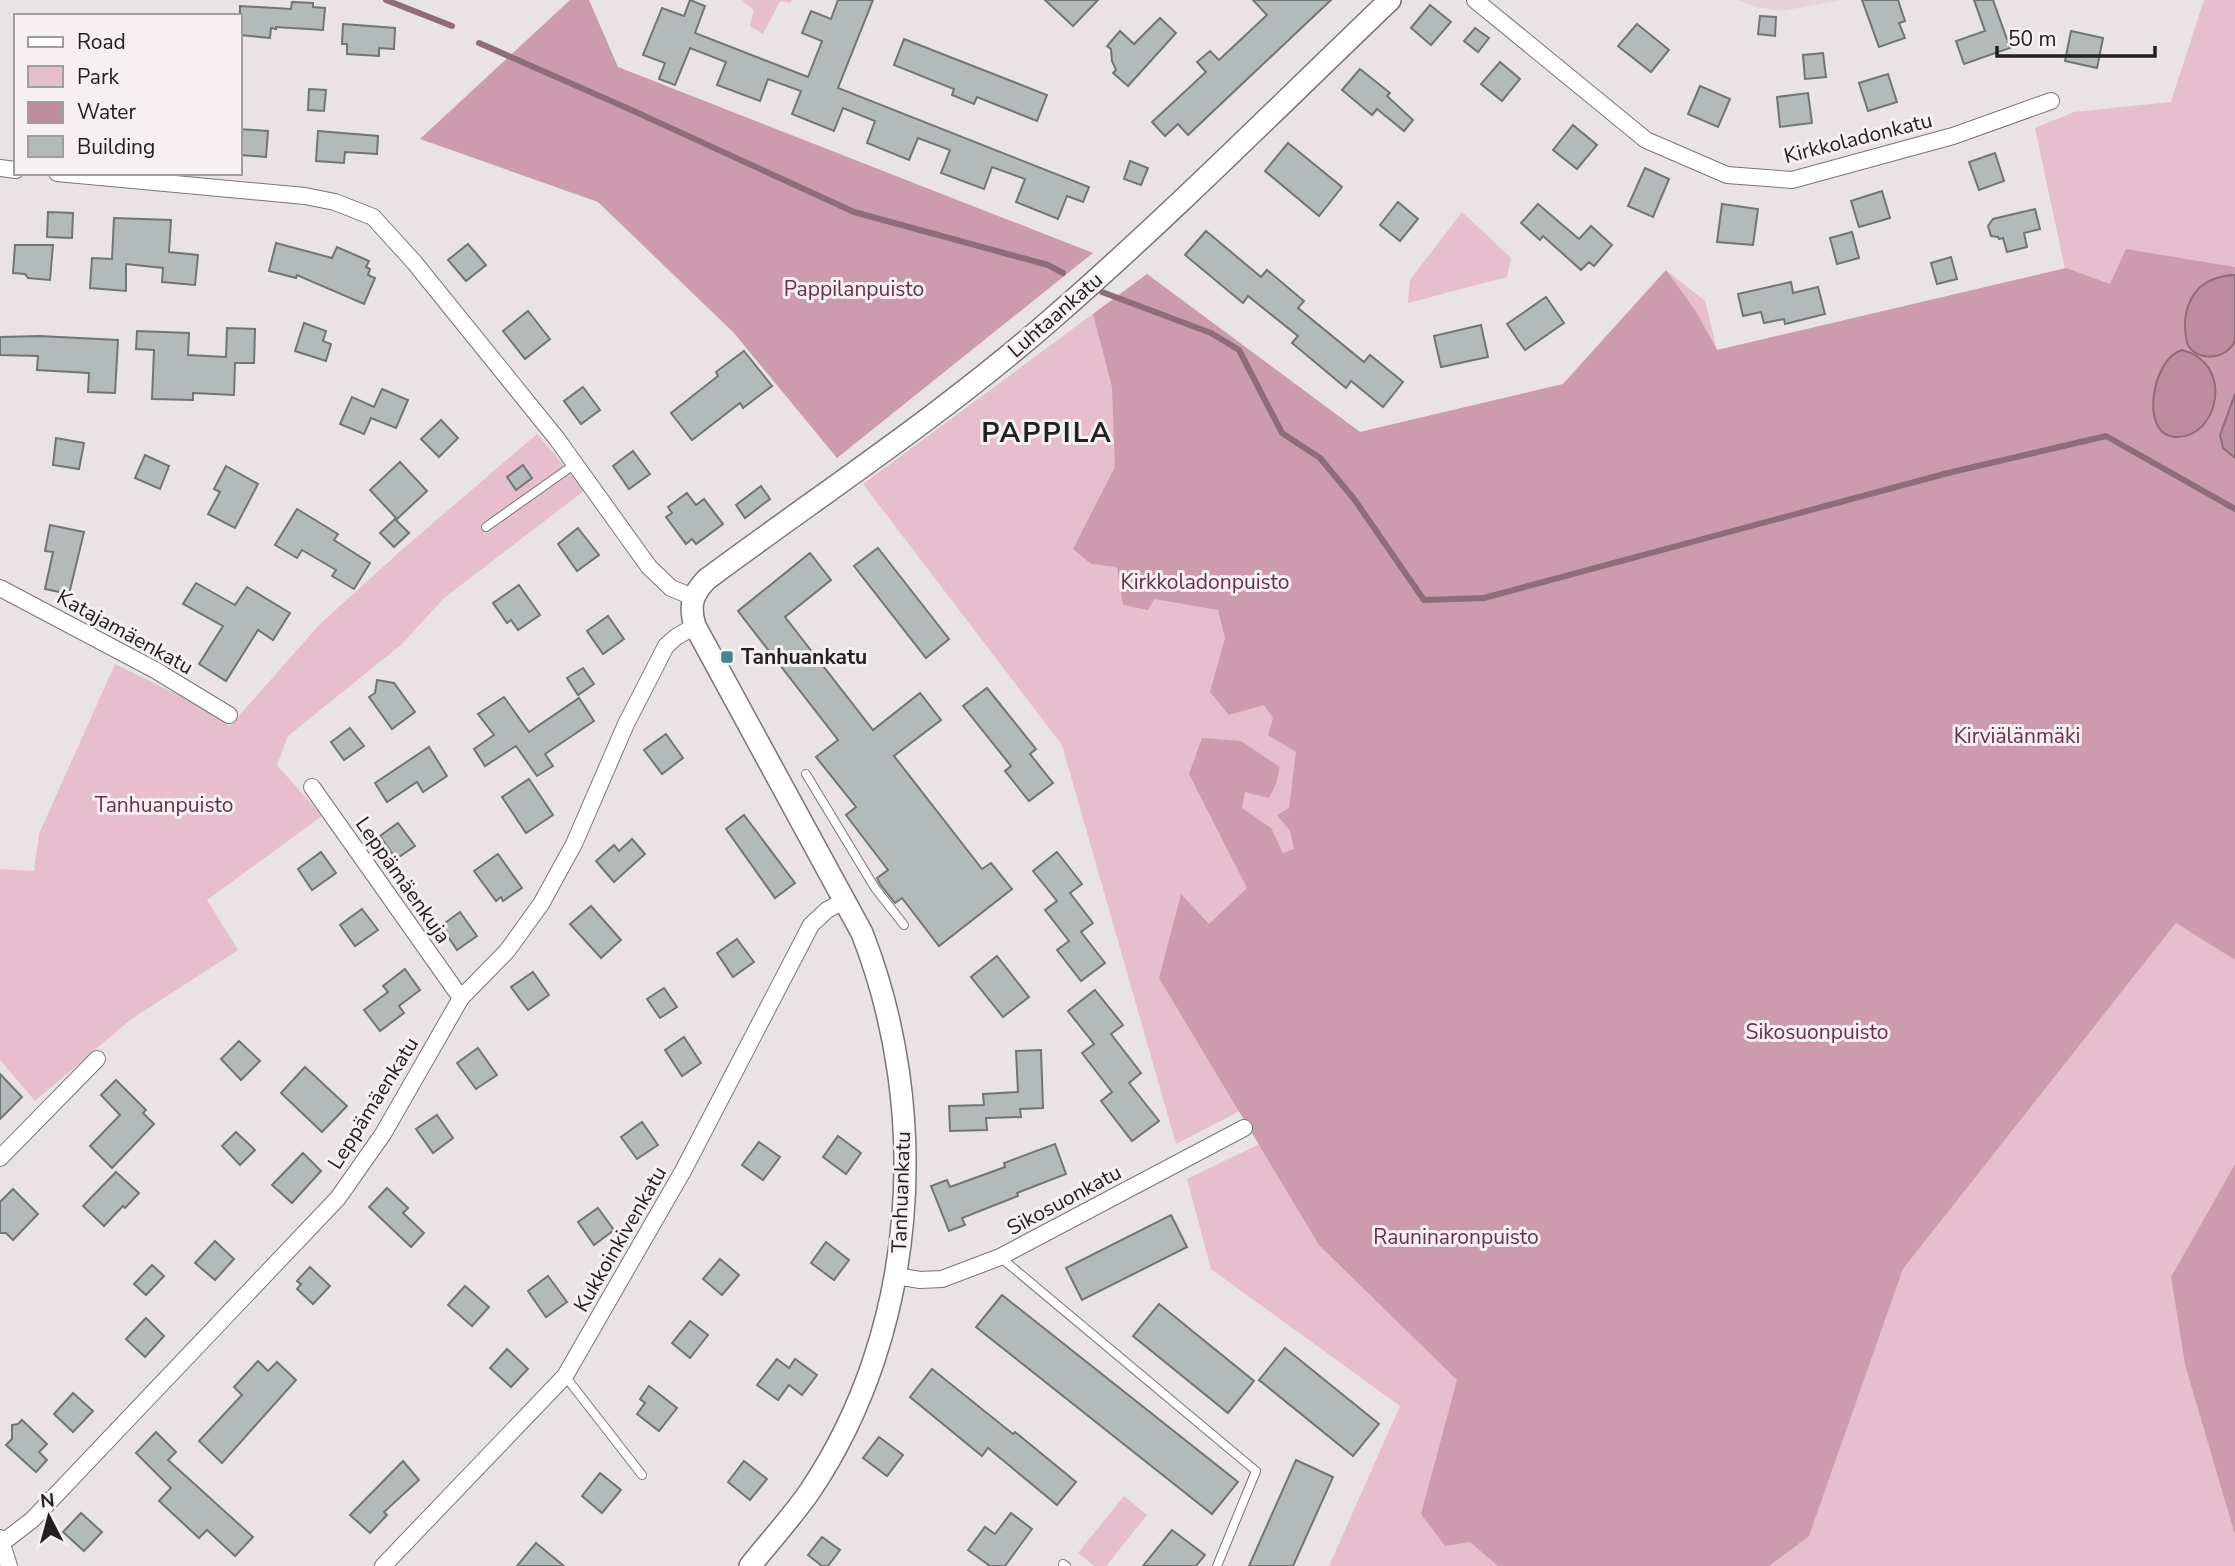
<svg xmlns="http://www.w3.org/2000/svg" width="2235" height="1566" font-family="'Nunito Sans',sans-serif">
	<rect width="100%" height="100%" fill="#e9e3e5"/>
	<polygon fill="#e2d4d9" points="1737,0 1840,0 1782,11 1756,7"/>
	<g fill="#e6becd">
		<polygon points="744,0 792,0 790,3 780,1 763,34 750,26 754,10 742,1"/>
		<polygon points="2204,0 2235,0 2235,516 1415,1021 1176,1144 1062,745 863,484 1147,274 1360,432 1563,384 1666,270 1705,301 1717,350 2065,269 2035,128 2074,112 2171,102"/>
		<polygon points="1462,212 1511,258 1507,277 1408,303 1410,280"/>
		<polygon points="537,434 585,490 444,598 402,644 288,736 277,765 322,816 207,900 238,950 130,1020 35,1101 0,1060 0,869 34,871 39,834 115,664 197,704 230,726 320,624 405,547"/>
		<polygon points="2176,923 2235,960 2235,1164 2171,1277 2185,1365 2235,1535 2235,1566 1329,1566 1400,1406 1211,1269 1187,1179 1434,1060 1809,1535 1903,1269"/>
		<polygon points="1124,1496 1147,1515 1106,1566 1094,1566 1078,1553"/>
	</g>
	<g fill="#cd9bae">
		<polygon points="570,0 589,0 618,67 1093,253 837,458 734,333 598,202 420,139"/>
		<path d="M 2126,249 L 2235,267 L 2235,275 L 2197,290 L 2187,306 L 2194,351 C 2212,361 2225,356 2235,339 L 2235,394 L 2222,429 L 2235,458 L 2235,960 L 2176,923 L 1903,1269 L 1809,1536 L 1769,1566 L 1498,1566 L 1470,1542 L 1445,1546 L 1421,1514 L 1457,1380 L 1319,1245 L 1159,978 L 1181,894 L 1209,924 L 1247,888 L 1189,774 L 1202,738 L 1241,741 L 1280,767 L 1276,784 L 1269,798 L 1245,792 L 1242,808 L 1271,828 L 1283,853 L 1294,849 L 1290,831 L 1277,815 L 1289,808 L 1296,752 L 1268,735 L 1273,718 L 1264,705 L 1229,715 L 1210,692 L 1225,638 L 1218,610 L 1154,599 L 1148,610 L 1123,605 L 1117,567 L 1091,564 L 1073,549 L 1115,467 L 1112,387 L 1093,314 L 1147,274 L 1360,432 L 1563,384 L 1666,270 L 1695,310 L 1717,350 L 2066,268 L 2110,284 Z"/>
		<polygon points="2235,1164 2235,1535 2185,1365 2171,1277"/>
	</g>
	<g fill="#bd8c9f" stroke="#8e6c79" stroke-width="2">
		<path d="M 2235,275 C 2235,290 2235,327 2235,340 C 2228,360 2196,363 2187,343 C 2185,336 2185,328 2185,321 C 2188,292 2205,276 2235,275 Z"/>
		<path d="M 2182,350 C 2235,363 2219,439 2175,437 C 2139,435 2152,358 2182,350 Z"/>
		<polygon points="2235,394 2235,458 2223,448 2220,435"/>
	</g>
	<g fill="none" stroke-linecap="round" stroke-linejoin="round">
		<g stroke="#8e6c79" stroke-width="6">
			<polyline points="386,0 452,26"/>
			<polyline points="479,43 627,108 854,212 1048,265 1063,273"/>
			<polyline points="1102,292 1211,333 1239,350 1282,433 1320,458 1354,499 1424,600 1484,598 1948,473 2106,436 2235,509"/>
		</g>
	</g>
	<g fill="#b4b9ba" stroke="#707575" stroke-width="2">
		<polygon points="690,0 705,6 695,33 808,77 822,41 802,33 811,11 831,19 838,0 873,0 838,88 1089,187 1083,202 1067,196 1058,219 1016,202 1025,179 992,167 984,189 941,173 950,150 918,138 909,160 867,143 875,121 843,108 834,131 792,114 801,91 768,79 760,101 717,85 726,62 690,48 675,85 659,79 665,63 643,55 662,8 684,16"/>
		<polygon points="1045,0 1098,0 1073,26"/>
		<polygon points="1253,0 1331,0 1188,135 1178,124 1165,136 1152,122 1206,72 1197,62 1210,51 1219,60 1267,15"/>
		<polygon points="1862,0 1898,0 1905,21 1899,23 1905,38 1879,47"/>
		<polygon points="1974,0 1993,0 2010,48 1964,64 1956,41 1985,31"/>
		<polygon points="292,2 313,3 313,7 325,8 323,30 276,27 276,29 271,28 270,38 240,35 240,6 291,9"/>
		<polygon points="1430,5 1451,22 1431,45 1411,28"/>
		<polygon points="1760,16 1776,17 1775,36 1758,34"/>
		<polygon points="1160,18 1176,33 1128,86 1113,73 1116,70 1112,61 1111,49 1107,46 1120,31 1134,44"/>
		<polygon points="343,24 395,28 394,49 379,48 379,56 347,54 347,44 342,44"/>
		<polygon points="1637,24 1669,50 1651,72 1618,46"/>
		<polygon points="1475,28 1489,38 1478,52 1464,41"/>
		<polygon points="2071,31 2103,38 2097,68 2065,61"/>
		<polygon points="904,39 1047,95 1037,121 977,97 974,104 952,95 954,89 894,65"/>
		<polygon points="1823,53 1826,77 1805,79 1803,55"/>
		<polygon points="1500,62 1520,79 1502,101 1481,84"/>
		<polygon points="1360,69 1390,93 1387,96 1413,120 1404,131 1377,109 1372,115 1342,90"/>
		<polygon points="1888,74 1897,102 1868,111 1859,83"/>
		<polygon points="1700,86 1730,99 1718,127 1688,114"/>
		<polygon points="309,89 326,90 324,111 308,110"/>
		<polygon points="1808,93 1812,123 1780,127 1777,97"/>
		<polygon points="1573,125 1597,145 1577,169 1553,150"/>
		<polygon points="240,129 268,131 266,157 240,155"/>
		<polygon points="318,131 378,136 377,154 345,152 344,163 316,161"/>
		<polygon points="1288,143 1342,187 1319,216 1265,171"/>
		<polygon points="1995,153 2004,181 1979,190 1969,162"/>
		<polygon points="1130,161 1148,168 1141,185 1124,179"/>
		<polygon points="1645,168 1669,179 1653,217 1628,206"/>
		<polygon points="1882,191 1890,218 1859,227 1851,201"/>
		<polygon points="1398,202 1418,219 1400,241 1380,225"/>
		<polygon points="1538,204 1579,239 1591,226 1612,245 1594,266 1589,262 1581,270 1543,236 1540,240 1521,223"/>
		<polygon points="1722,204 1758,209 1753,245 1717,242"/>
		<polygon points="2035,209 2040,229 2024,233 2027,247 2007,252 2003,238 1999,239 1998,237 1991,236 1988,226 1993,219"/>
		<polygon points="48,212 73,213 72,238 47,237"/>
		<polygon points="114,218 171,220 169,252 198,255 195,285 162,282 163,268 126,264 126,291 90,288 92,258 112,259"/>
		<polygon points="1206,231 1261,277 1267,270 1304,301 1298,308 1364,362 1370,355 1403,382 1383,407 1351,381 1346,388 1292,343 1298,336 1248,296 1243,303 1185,255"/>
		<polygon points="1852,232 1859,258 1837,264 1830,238"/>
		<polygon points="276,243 332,258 337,247 369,261 366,267 370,269 368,275 375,278 364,304 297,275 296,278 269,271"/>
		<polygon points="468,244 486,265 466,281 448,260"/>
		<polygon points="15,245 53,245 50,280 28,278 25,274 13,273"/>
		<polygon points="1951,257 1957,279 1937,284 1931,263"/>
		<polygon points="1791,282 1793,293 1818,287 1825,314 1785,324 1784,319 1764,323 1761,312 1743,316 1738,294"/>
		<polygon points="1546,297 1564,323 1525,350 1507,324"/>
		<polygon points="528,311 550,339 525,359 503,331"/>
		<polygon points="304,323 326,331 323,341 331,344 326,361 295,351"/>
		<polygon points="1481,325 1488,357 1441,367 1434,336"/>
		<polygon points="227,328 255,329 254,363 235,363 234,395 193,393 193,400 152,399 154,350 136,349 137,331 189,333 188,355 226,357"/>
		<polygon points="39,336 118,340 115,393 88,392 89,373 37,370 38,356 0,355 0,337"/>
		<polygon points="744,351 772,386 743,408 740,403 692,440 671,413 718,376 716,372"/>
		<polygon points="583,387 600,410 581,424 564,401"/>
		<polygon points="382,389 408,400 396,428 371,418 364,434 340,424 352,397 374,407"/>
		<polygon points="441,420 458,438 439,457 421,439"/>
		<polygon points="56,438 84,443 79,469 53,465"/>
		<polygon points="633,451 650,474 629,489 613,466"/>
		<polygon points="145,455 169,466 160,489 135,478"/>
		<polygon points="400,462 427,491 397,519 370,490"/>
		<polygon points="523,465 532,478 516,490 507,477"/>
		<polygon points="226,466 258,484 235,528 208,514 220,492 214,489"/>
		<polygon points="761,486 770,499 745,518 736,505"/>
		<polygon points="687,493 696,505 704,499 723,524 696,544 692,539 686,544 666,517 672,513 668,507"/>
		<polygon points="297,509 338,534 334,540 370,563 354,589 332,576 336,570 302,550 297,558 275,545"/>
		<polygon points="395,519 409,533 394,547 380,533"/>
		<polygon points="50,525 84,532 69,594 45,589 53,552 45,551"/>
		<polygon points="578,528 599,555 577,571 558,544"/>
		<polygon points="878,548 949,639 926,658 854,566"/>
		<polygon points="810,553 831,580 785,617 873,730 920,693 941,720 894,756 982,869 991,863 1012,889 939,946 902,898 895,903 880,884 877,878 888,870 846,815 856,807 816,757 838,740 738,611"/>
		<polygon points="196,583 235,605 247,587 290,613 273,640 258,630 226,681 199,664 223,626 183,604"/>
		<polygon points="519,585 540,615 518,630 511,620 507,623 493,603"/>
		<polygon points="608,616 624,639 603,654 587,631"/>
		<polygon points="583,668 594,684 578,695 567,678"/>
		<polygon points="377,680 394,683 415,712 392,729 369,697 375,693"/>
		<polygon points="987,688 1036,749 1030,754 1053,783 1029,801 1005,771 1011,766 963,706"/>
		<polygon points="504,697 529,732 579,698 594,721 545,754 553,766 537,776 516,746 485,766 474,749 494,735 478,714"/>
		<polygon points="350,728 364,746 344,760 331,742"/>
		<polygon points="666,734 683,758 662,774 644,750"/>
		<polygon points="429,747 447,776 423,792 417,782 387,802 375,783"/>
		<polygon points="529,779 553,815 526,833 502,797"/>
		<polygon points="744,815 795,883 775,898 726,829"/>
		<polygon points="398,823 415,846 396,859 380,836"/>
		<polygon points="632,839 645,854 614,882 596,861 614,845 619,851"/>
		<polygon points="321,852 336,873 312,890 298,869"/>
		<polygon points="1057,852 1082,884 1070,893 1093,923 1081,932 1105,963 1081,981 1057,950 1069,941 1045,910 1057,901 1033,871"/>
		<polygon points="498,854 522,888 503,901 501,897 496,901 474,871"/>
		<polygon points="591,906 621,940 601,958 570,924"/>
		<polygon points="362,909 378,930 355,946 340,925"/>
		<polygon points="460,912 477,936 457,950 441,926"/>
		<polygon points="737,939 754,962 733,977 717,953"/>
		<polygon points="997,956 1029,997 1003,1017 971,977"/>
		<polygon points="405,969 420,990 399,1006 404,1013 380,1031 364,1010 388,992 383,986"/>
		<polygon points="533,972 549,995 528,1010 511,987"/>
		<polygon points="664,988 677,1007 660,1018 647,999"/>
		<polygon points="1095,990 1123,1025 1111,1034 1141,1073 1129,1083 1159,1121 1132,1141 1101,1101 1112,1092 1082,1053 1094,1044 1068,1011"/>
		<polygon points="684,1037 701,1063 682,1076 665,1050"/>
		<polygon points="239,1041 260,1061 241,1080 221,1059"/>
		<polygon points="478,1048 497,1075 476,1089 457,1063"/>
		<polygon points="1041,1050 1043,1108 1020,1109 1021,1117 986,1118 987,1130 950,1131 949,1106 984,1105 983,1094 1018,1092 1016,1051"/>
		<polygon points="305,1067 347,1106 322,1132 281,1093"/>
		<polygon points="0,1074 22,1097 0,1119"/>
		<polygon points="116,1080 146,1110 143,1113 154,1124 112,1168 90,1146 120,1115 101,1095"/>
		<polygon points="437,1115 453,1138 433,1153 416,1129"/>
		<polygon points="642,1122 658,1145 637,1159 621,1137"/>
		<polygon points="236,1132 255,1150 240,1165 222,1146"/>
		<polygon points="838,1136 861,1153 846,1174 823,1157"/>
		<polygon points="759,1142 780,1157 763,1180 742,1165"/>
		<polygon points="1055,1144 1066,1174 1017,1193 1018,1196 962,1218 965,1225 949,1231 931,1186 947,1180 950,1187 1005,1167 1004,1163"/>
		<polygon points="303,1153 321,1171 292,1203 272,1185"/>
		<polygon points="116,1172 139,1193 125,1208 123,1206 104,1226 83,1206"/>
		<polygon points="387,1188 408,1208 403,1213 424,1233 411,1247 369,1207"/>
		<polygon points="13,1189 38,1214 13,1240 6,1233 0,1233 0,1202"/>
		<polygon points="598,1208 614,1230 594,1245 578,1222"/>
		<polygon points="1171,1215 1187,1247 1082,1300 1066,1268"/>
		<polygon points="215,1241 234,1259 215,1280 195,1263"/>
		<polygon points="826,1242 849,1260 834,1280 811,1263"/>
		<polygon points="720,1259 739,1275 722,1295 703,1279"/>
		<polygon points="152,1265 164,1276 146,1295 134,1284"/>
		<polygon points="310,1267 330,1286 313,1304 297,1289 301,1284 297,1281"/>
		<polygon points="548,1276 567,1302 546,1317 528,1291"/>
		<polygon points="465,1286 489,1307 472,1326 448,1305"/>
		<polygon points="1002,1295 1238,1482 1212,1514 976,1327"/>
		<polygon points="1159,1304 1254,1381 1228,1413 1133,1336"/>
		<polygon points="146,1318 164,1336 145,1357 126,1339"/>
		<polygon points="690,1321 708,1335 690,1358 672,1343"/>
		<polygon points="1285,1348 1379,1424 1353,1456 1259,1380"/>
		<polygon points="507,1349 528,1369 511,1387 490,1368"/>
		<polygon points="777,1359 789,1368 795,1359 817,1375 802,1395 789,1385 778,1400 757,1385"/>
		<polygon points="258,1361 268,1371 277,1362 296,1380 222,1463 199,1441 242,1395 234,1387"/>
		<polygon points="932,1369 1013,1434 1015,1432 1076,1482 1057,1505 988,1448 982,1456 910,1397"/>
		<polygon points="649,1386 677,1408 659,1431 637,1414 645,1403 640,1399"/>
		<polygon points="73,1393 93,1411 73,1432 54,1414"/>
		<polygon points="22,1420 47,1444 39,1452 47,1460 36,1472 6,1445 12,1439 12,1425 18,1424"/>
		<polygon points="156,1432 176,1452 168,1460 253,1537 235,1556 207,1530 199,1538 159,1501 171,1488 136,1453"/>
		<polygon points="879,1437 903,1455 887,1476 863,1458"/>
		<polygon points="1296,1460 1333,1477 1293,1566 1249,1566"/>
		<polygon points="403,1461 419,1480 384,1512 387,1515 370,1533 350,1515"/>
		<polygon points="744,1461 767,1479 750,1500 728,1482"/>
		<polygon points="600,1473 621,1490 602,1513 582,1496"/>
		<polygon points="81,1513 102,1532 84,1551 63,1532"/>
		<polygon points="1011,1513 1032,1529 1005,1566 990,1566 968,1550 985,1527 995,1534"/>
		<polygon points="1172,1530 1205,1555 1196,1566 1143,1566"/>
		<polygon points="822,1537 840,1550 828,1566 822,1566 808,1555"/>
		<polygon points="536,1543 564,1566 517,1566"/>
	</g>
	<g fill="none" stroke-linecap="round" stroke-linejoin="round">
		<defs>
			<g id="service">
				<polyline points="486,527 575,464"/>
				<polyline points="806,774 875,888 904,925"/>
				<polyline points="1000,1257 1256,1471 1217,1566"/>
				<polyline points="565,1376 642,1475"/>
				<polyline points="1063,1564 1066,1566"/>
			</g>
			<g id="minor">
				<polyline points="1475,0 1646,140 1727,175 1792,180 1953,136 2051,101"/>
				<polyline points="0,168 16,170"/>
				<polyline points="57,173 305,196 335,202 373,217 414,262 557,439 649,567 671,588 693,597"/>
				<polyline points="0,588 155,670 229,715"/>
				<polyline points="312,787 461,998"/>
				<polyline points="0,1158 97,1059"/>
				<polyline points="896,1276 920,1280 942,1279 1000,1257 1244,1128"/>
				<polyline points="0,1538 9,1566"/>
				<polyline points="2,1543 32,1520 338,1198 383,1134 461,998 507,951 541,904 574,844 626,724 666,646 676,637 695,626"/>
				<polyline points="383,1566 565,1376 683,1171 811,925 827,910 844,901"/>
			</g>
			<path id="tertiary" d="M 750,1566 C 770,1541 792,1517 810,1491 C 918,1330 932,1112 862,933 L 695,626 C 689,606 692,594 707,579 C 823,493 945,413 1054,317 C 1170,216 1279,106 1390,0"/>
		</defs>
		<use href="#service" stroke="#797576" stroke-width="10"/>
		<use href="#minor" stroke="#797576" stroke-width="18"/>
		<use href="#tertiary" stroke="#797576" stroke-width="24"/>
		<use href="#service" stroke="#fff" stroke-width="8"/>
		<use href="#minor" stroke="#fff" stroke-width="16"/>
		<use href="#tertiary" stroke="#fff" stroke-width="21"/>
	</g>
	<rect fill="#418890" stroke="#f6f0f2" stroke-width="2.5" x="720" y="650" width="14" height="14" rx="3.5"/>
	<g text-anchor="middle" stroke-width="6" stroke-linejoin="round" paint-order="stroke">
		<g font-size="21" fill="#222021" stroke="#f6f0f2">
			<text transform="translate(1858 138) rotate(-14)" y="7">Kirkkoladonkatu</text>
			<text transform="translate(1055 315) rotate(-41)" y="7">Luhtaankatu</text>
			<text transform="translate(125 632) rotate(29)" y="7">Katajamäenkatu</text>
			<text transform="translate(403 880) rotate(55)" y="7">Leppämäenkuja</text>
			<text transform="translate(373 1103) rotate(-58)" y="7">Leppämäenkatu</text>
			<text transform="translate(901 1192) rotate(-88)" y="7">Tanhuankatu</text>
			<text transform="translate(1064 1200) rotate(-28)" y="7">Sikosuonkatu</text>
			<text transform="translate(620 1239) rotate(-60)" y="7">Kukkoinkivenkatu</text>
		</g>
		<g font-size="21" fill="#6c2d4a" stroke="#f6f0f2">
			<text x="854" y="296">Pappilanpuisto</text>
			<text x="1205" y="589">Kirkkoladonpuisto</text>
			<text x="2017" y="743">Kirviälänmäki</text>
			<text x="164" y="812">Tanhuanpuisto</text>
			<text x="1817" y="1039">Sikosuonpuisto</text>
			<text x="1456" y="1244">Rauninaronpuisto</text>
		</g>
		<g font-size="21" font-weight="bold" fill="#222021" stroke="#f6f0f2" text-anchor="start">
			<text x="741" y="664">Tanhuankatu</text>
		</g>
		<g font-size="28" font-weight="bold" letter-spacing="2" fill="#222021" stroke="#f6f0f2">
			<text x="1047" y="442">PAPPILA</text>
		</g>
	</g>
	<rect x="14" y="14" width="228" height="161" fill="#f6f0f2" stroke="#a19d9e" stroke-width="2"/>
	<rect x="28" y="37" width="35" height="10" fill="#ffffff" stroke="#a19d9e" stroke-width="2"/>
	<text x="77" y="49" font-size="21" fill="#222021">Road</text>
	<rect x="28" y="66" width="35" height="21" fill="#e6becd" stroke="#a19d9e" stroke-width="2"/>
	<text x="77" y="84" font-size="21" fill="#222021">Park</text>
	<rect x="28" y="102" width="35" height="21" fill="#bd8c9f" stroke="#a19d9e" stroke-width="2"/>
	<text x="77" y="119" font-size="21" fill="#222021">Water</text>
	<rect x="28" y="136" width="35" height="21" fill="#b4b9ba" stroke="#a19d9e" stroke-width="2"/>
	<text x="77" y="154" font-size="21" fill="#222021">Building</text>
	<g transform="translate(49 1517) rotate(354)" stroke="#f6f0f2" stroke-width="5" paint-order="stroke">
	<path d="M0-5L12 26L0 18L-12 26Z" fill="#222021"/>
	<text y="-10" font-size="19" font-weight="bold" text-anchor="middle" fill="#222021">N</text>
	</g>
	<path d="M1997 46v10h158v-10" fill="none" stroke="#222021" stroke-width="3.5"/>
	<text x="2008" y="46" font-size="21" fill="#222021" stroke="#f6f0f2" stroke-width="5" paint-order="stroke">50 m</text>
</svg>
